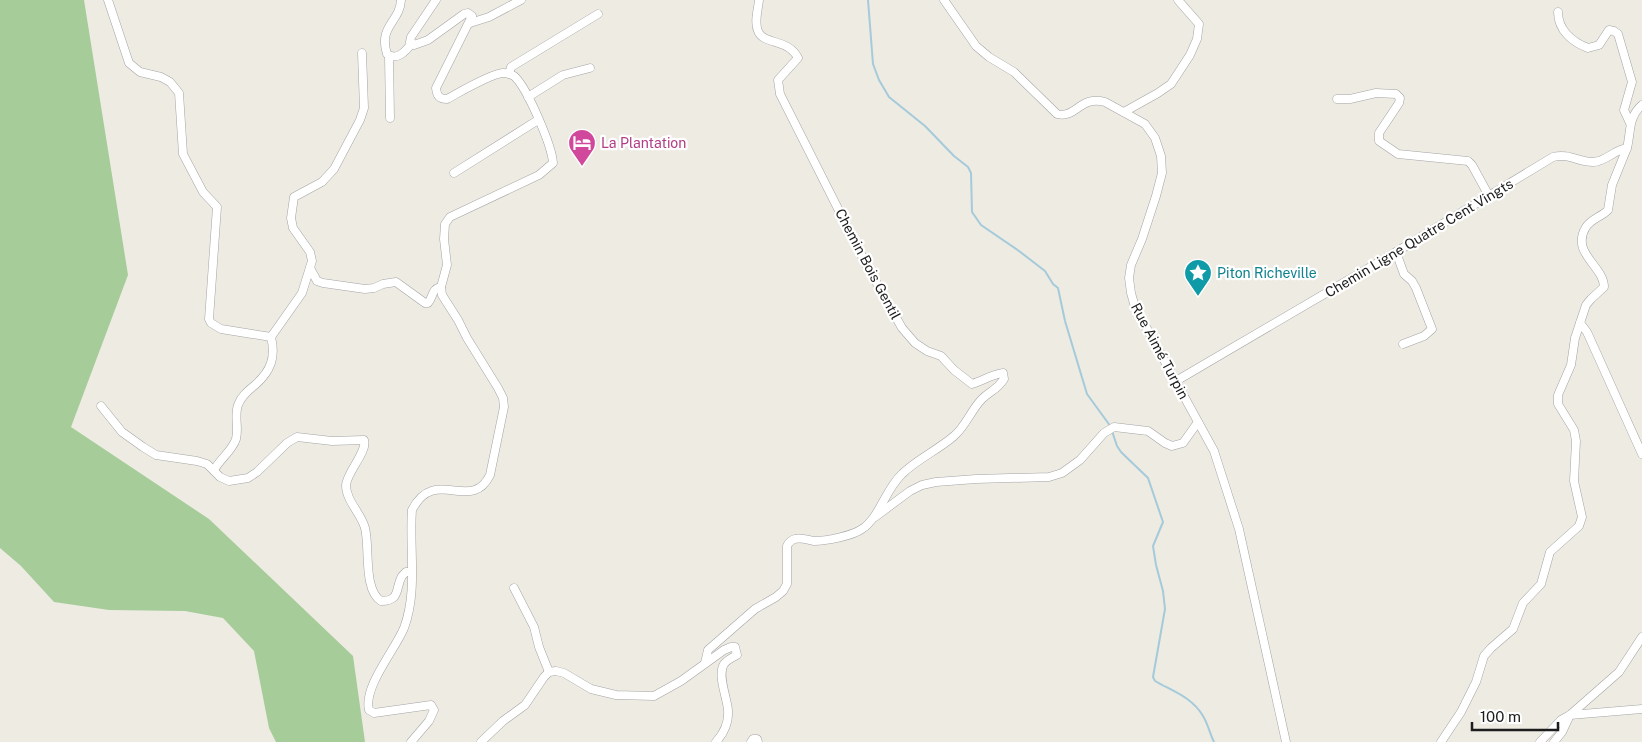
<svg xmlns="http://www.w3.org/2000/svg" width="1642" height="742" font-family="'Public Sans',sans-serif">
	<rect width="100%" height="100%" fill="#eeebe3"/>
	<polygon fill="#a5cc99" points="0,0 84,0 128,275 71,427 209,519 353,656 365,742 276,742 269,728 254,651 223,618 185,611 109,610 54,602 21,566 0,548"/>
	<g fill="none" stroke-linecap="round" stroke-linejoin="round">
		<g stroke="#a5cada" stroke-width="2">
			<polyline points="868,0 873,64 879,80 889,97 925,126 954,156 968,167 971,173 972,212 981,225 1019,251 1045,271 1053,284 1058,288 1065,321 1087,394 1111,427"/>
			<path d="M 1112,431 L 1117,446 L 1121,452 L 1148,478 L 1163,522 L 1153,546 L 1156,565 L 1163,591 L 1165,609 L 1153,677 L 1155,681 C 1172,691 1192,697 1203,716 C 1208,724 1210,734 1214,742"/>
		</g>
		<defs>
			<g id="minor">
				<polyline points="108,0 129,63 140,72 161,77 170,82 179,93 183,154 203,192 217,207 209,319 211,323 221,329 271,337"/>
				<path d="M 401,0 C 400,22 378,26 387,54 C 397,61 405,52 412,43"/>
				<path d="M 944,0 L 976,46 L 989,57 L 1014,72 L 1057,114 C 1076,119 1080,95 1105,102 L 1145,124 L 1155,138 L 1161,156 L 1162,173 L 1156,196 L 1142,239 L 1131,265 L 1129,278 L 1131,293 L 1135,307 L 1214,451 L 1239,529 L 1286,742"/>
				<path d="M 1558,12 C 1558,30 1572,42 1588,48 L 1599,45 L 1609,30 L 1614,31 L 1618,34 L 1632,82 L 1624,110 L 1630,123"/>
				<polyline points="470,23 489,17 521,0"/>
				<polyline points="389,56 390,118"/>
				<polyline points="509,74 511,67 598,14"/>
				<polyline points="528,97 563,75 590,68"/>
				<polyline points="1337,99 1350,99 1376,93 1396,94 1400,98 1399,103 1379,133 1379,141 1398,154 1468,161 1472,165 1489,196"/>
				<polyline points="1124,112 1158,93 1171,84 1190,55 1197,39 1199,24 1178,0"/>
				<polyline points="454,173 538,120"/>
				<polyline points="1396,252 1404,274 1412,281 1416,288 1432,329 1424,336 1403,344"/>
				<path d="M 310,268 L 317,281 L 323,283 L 365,289 L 374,288 L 383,284 L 396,282 L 425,303 L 428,303 C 434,296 431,289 441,287"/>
				<polyline points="1580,323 1587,332 1642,454"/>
				<polyline points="271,337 302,293 312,261 310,252 293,228 291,218 294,197 322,182 334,169 360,120 364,108 362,53"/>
				<path d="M 1176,381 L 1396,252 L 1553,157 C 1569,153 1578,162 1593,162 C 1605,162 1614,150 1627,148 C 1631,132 1628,117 1642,105"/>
				<path d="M 101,406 L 122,432 L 143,447 L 156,455 L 197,461 L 207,464 L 220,477 L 229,481 L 248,478 L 257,472 L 287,443 L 297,437 L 332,441 L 364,440 C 368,451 347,472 346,485 C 346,501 361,513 365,528 C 370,547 363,590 381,601 C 401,601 395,588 402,576 L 406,572 L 411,572"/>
				<path d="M 214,470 C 220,459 232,451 236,439 C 239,428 234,416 238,405 C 241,396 249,390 255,385 C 271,371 276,357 271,337"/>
				<polyline points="875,517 910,491 922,485 936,482 976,479 1049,477 1062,473 1080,460 1104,433 1114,427 1148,431 1165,443 1172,446 1183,443 1198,422"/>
				<polyline points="514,588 534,627 539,647 549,672"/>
				<path d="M 705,663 L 708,650 L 755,609 L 776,597 L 783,591 L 787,584 L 787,546 C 789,542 791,540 795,539 C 801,537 808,540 814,541 C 826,541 852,536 862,529 C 880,517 885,490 902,474 C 917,459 938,450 954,436 C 966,426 971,410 982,399 C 991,390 996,391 1004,379 L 1003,373 C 992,374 983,381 972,384 L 954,370 L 941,356 L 927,351 L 915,343 L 902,328 L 866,264 L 780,94 L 778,80 L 798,58 C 788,38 763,45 758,31 C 754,22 758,10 759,0"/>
				<polyline points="1570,715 1642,709"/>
				<path d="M 411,742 L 429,721 L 434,710 L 431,705 L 374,713 L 369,710 C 363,687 395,650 404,628 C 418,591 409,548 412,510 C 435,465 471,514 490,475 L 504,407 L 503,398 L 498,388 L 467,338 L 458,320 L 442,295 L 441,287 L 447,265 L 444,239 L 445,224 L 450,217 L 539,175 L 553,163 C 552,146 527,87 514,76 C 511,74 507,73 503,73 C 490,74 460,92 447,99 C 439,99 437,96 436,88 L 472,16 L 468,13 L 464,14 L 428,40 L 414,45 L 410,42 L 411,37 L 436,0"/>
				<path d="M 481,742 L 503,721 L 525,705 L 544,677 L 549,672 L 556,671 L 564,673 L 591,689 L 616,695 L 654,696 L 681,681 L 724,650 L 731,647 L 735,647 L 737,655 C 733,657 727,660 724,664 C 717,674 727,698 728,710 C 729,722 724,733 716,742"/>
				<polyline points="751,742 753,739 757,739 758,742"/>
				<path d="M 1441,742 L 1461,712 L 1476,682 L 1484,656 L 1491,648 L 1513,629 L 1523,603 L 1541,584 L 1550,552 L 1579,526 L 1582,517 L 1574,481 L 1576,441 L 1574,430 L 1558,404 L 1558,395 L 1571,365 L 1575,338 L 1586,305 L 1591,299 L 1604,287 C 1604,266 1570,253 1586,227 C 1591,219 1601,217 1608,210 L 1612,185 L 1627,148"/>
				<polyline points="1540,742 1561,720 1570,715 1619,672 1642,637"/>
				<polyline points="1554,742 1562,732 1569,717"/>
			</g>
		</defs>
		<use href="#minor" stroke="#a4a4a4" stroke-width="9"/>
		<use href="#minor" stroke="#fff" stroke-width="8"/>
	</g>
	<defs>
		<symbol id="hotel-pin" viewBox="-11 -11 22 30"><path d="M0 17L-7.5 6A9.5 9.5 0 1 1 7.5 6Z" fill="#d1479c" stroke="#fff"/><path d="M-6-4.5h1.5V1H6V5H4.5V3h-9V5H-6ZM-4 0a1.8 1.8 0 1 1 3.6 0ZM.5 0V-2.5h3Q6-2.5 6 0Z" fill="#fff"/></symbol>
		<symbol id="sight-pin" viewBox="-11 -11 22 30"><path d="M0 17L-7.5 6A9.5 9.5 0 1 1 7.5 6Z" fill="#0f9aa8" stroke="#fff"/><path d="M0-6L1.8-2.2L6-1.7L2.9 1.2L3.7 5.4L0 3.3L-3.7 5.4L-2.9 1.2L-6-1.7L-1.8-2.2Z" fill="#fff"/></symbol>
	</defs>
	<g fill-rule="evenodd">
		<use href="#hotel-pin" x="566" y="127" width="32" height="43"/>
		<use href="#sight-pin" x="1182" y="257" width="32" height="43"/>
	</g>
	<g text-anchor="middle" stroke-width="4.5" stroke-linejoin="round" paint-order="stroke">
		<g font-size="14" fill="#b23c85" stroke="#fff" text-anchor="start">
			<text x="601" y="148">La Plantation</text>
		</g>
		<g font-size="14" fill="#1d1d1d" stroke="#fff">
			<text transform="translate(1419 238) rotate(-31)" y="5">Chemin Ligne Quatre Cent Vingts</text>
			<text transform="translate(868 264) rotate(62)" y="5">Chemin Bois Gentil</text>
			<text transform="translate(1160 351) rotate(62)" y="5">Rue Aimé Turpin</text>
		</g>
		<g font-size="14" fill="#0d838f" stroke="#fff" text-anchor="start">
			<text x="1217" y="278">Piton Richeville</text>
		</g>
	</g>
	<path d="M1472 722v8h86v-8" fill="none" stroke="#1d1d1d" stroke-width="2.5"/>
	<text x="1480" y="722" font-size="15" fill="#1d1d1d" stroke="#ffffff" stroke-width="4" paint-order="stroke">100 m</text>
</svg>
